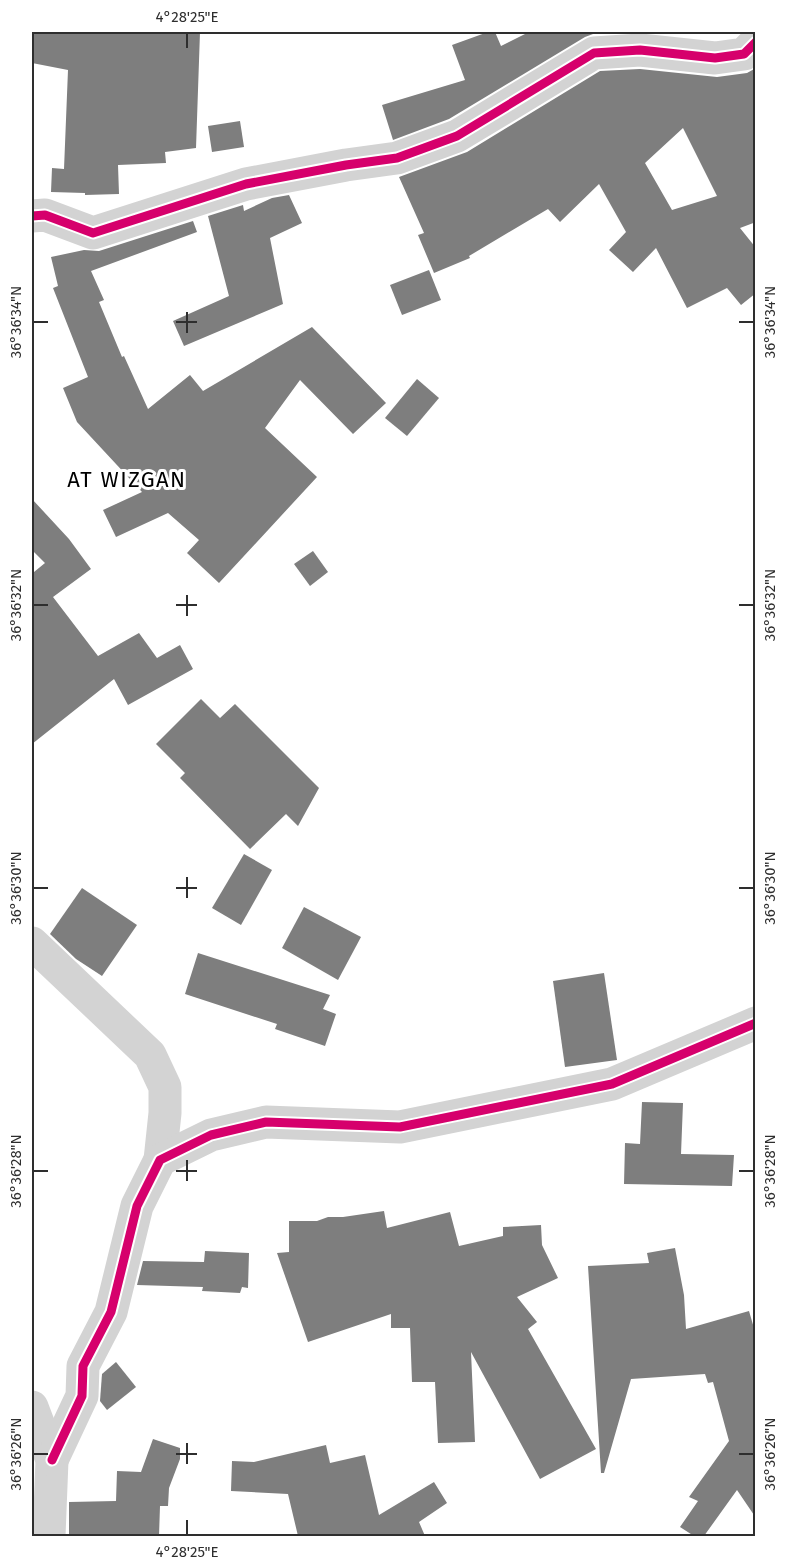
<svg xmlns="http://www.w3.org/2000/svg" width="787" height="1568" font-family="'Fira Sans',sans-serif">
	<rect width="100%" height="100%" fill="#fff"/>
	<g fill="#7e7e7e" fill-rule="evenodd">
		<polygon points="32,32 200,32 196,148 165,152 166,163 118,165 119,194 85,195 85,193 51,192 52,168 64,169 68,70 32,63"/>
		<polygon points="488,32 495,32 501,46 529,32 636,32 593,34 585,37 449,119 393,140 382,105 465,80 452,45"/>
		<path d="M 756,68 L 756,222 L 740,228 L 756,248 L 756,293 L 741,305 L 727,288 L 687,308 L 656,248 L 633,272 L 609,250 L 626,232 L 599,184 L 560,222 L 548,209 L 469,256 L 470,258 L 434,273 L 418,235 L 424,233 L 399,177 L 467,152 L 600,71 L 640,69 L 717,77 L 747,73 ZM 683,128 L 717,196 L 672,210 L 645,163 Z"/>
		<polygon points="240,121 244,147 212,152 208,126"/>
		<polygon points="289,195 302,223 270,238 283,304 184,346 173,321 229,296 208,216 243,205 244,211 272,198"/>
		<polygon points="193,221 197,232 91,271 104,300 99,302 122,357 124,356 148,409 190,375 203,391 312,327 386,403 353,434 300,380 265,428 317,477 219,583 187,553 199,540 168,513 116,537 103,510 142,492 77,422 63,388 88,377 53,288 58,286 51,257 84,250 99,251"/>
		<polygon points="429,270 441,300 402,315 390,285"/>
		<polygon points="417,379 439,398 407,436 385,418"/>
		<polygon points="32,499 69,539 91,569 53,597 98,656 139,633 157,658 180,645 193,669 128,705 114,679 32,744 32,569 34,572 45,563 32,550"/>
		<polygon points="313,551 328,572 310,586 294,564"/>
		<polygon points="201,699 220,718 235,704 319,788 298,826 286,814 250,849 180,778 185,773 156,744"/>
		<polygon points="244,854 272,870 241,925 212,908"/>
		<polygon points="82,888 137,925 102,976 76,959 50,934"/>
		<polygon points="304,907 361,937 338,980 282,948"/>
		<polygon points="198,953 330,995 323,1009 336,1014 325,1046 275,1029 277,1024 185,994"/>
		<polygon points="604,973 617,1060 565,1067 553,981"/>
		<polygon points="642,1102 683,1103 681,1154 734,1155 732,1186 624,1184 625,1143 640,1144"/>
		<polygon points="384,1211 387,1228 450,1212 459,1246 503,1236 503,1227 541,1225 542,1245 558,1278 517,1297 537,1322 528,1329 596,1449 540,1479 471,1352 475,1442 438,1443 435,1382 412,1382 410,1328 391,1328 391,1314 308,1342 277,1253 289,1252 289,1221 317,1221 328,1217 343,1217"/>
		<polygon points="675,1248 684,1295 686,1329 749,1311 756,1335 756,1518 737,1490 704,1536 694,1536 680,1527 698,1501 689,1497 729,1441 713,1382 708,1383 705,1374 631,1379 604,1473 601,1473 588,1266 649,1263 647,1253"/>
		<polygon points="205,1251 249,1253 248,1288 242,1287 240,1293 202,1291 203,1287 137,1285 143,1261 204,1262"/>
		<polygon points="116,1362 136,1387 107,1410 100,1401 102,1374"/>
		<polygon points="153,1439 180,1448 180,1459 169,1488 168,1506 160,1506 159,1536 69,1536 69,1502 116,1501 117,1471 141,1472"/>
		<polygon points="326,1445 330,1463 365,1455 379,1515 434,1482 447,1503 419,1522 425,1536 298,1536 288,1494 231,1491 232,1461 254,1462"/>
	</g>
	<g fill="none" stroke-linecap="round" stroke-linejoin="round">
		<g stroke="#d3d3d3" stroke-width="33">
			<polyline points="32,216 45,215 93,233 246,184 346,165 397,158 457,136 594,53 640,50 715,58 744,54 756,42"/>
			<polyline points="32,943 150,1055 165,1087 165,1113 160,1160"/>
			<polyline points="32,1407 52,1460 49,1536"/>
			<polyline points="52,1460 82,1396 83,1366 111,1312 137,1206 160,1160 211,1135 266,1122 400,1127 612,1084 756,1023"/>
		</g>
		<defs>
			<g id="cycleway">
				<polyline points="32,216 45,215 93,233 246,184 346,165 397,158 457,136 594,53 640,50 715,58 744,54 756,42"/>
				<polyline points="52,1460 82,1396 83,1366 111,1312 137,1206 160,1160 211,1135 266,1122 400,1127 612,1084 756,1023"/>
			</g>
		</defs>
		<use href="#cycleway" stroke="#fff" stroke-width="13"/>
		<use href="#cycleway" stroke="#d6006c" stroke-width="9"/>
	</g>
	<path fill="none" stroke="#2e2e2e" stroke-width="2" d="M 187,33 L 187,48M 187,312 L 187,333M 33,322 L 48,322M 176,322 L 197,322M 739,322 L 754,322M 187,595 L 187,616M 33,605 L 48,605M 176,605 L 197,605M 739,605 L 754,605M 187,877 L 187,898M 33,888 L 48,888M 176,888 L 197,888M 739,888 L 754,888M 187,1160 L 187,1181M 33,1171 L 48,1171M 176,1171 L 197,1171M 739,1171 L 754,1171M 187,1443 L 187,1464M 33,1454 L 48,1454M 176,1454 L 197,1454M 739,1454 L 754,1454M 187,1520 L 187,1535"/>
	<g text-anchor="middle" stroke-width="6" stroke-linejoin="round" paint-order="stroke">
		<g font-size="22" letter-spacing="1.5" fill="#000" stroke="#fff">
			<text x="127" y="487">AT WIZGAN</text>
		</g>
	</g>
	<rect width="787" height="1568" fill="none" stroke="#ffffff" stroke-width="66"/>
	<rect x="33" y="33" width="721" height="1502" fill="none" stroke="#2e2e2e" stroke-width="2"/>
	<g font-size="15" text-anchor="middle" fill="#2e2e2e">
		<text x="187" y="22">4°28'25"E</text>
		<text transform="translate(16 322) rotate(-90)" y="5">36°36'34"N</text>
		<text transform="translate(770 322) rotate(-90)" y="5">36°36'34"N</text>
		<text transform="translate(16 605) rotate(-90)" y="5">36°36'32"N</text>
		<text transform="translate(770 605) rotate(-90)" y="5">36°36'32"N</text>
		<text transform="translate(16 888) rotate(-90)" y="5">36°36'30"N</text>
		<text transform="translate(770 888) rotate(-90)" y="5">36°36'30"N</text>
		<text transform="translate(16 1171) rotate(-90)" y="5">36°36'28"N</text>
		<text transform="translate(770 1171) rotate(-90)" y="5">36°36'28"N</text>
		<text transform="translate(16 1454) rotate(-90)" y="5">36°36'26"N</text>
		<text transform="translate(770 1454) rotate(-90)" y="5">36°36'26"N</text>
		<text x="187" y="1557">4°28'25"E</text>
	</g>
</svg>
